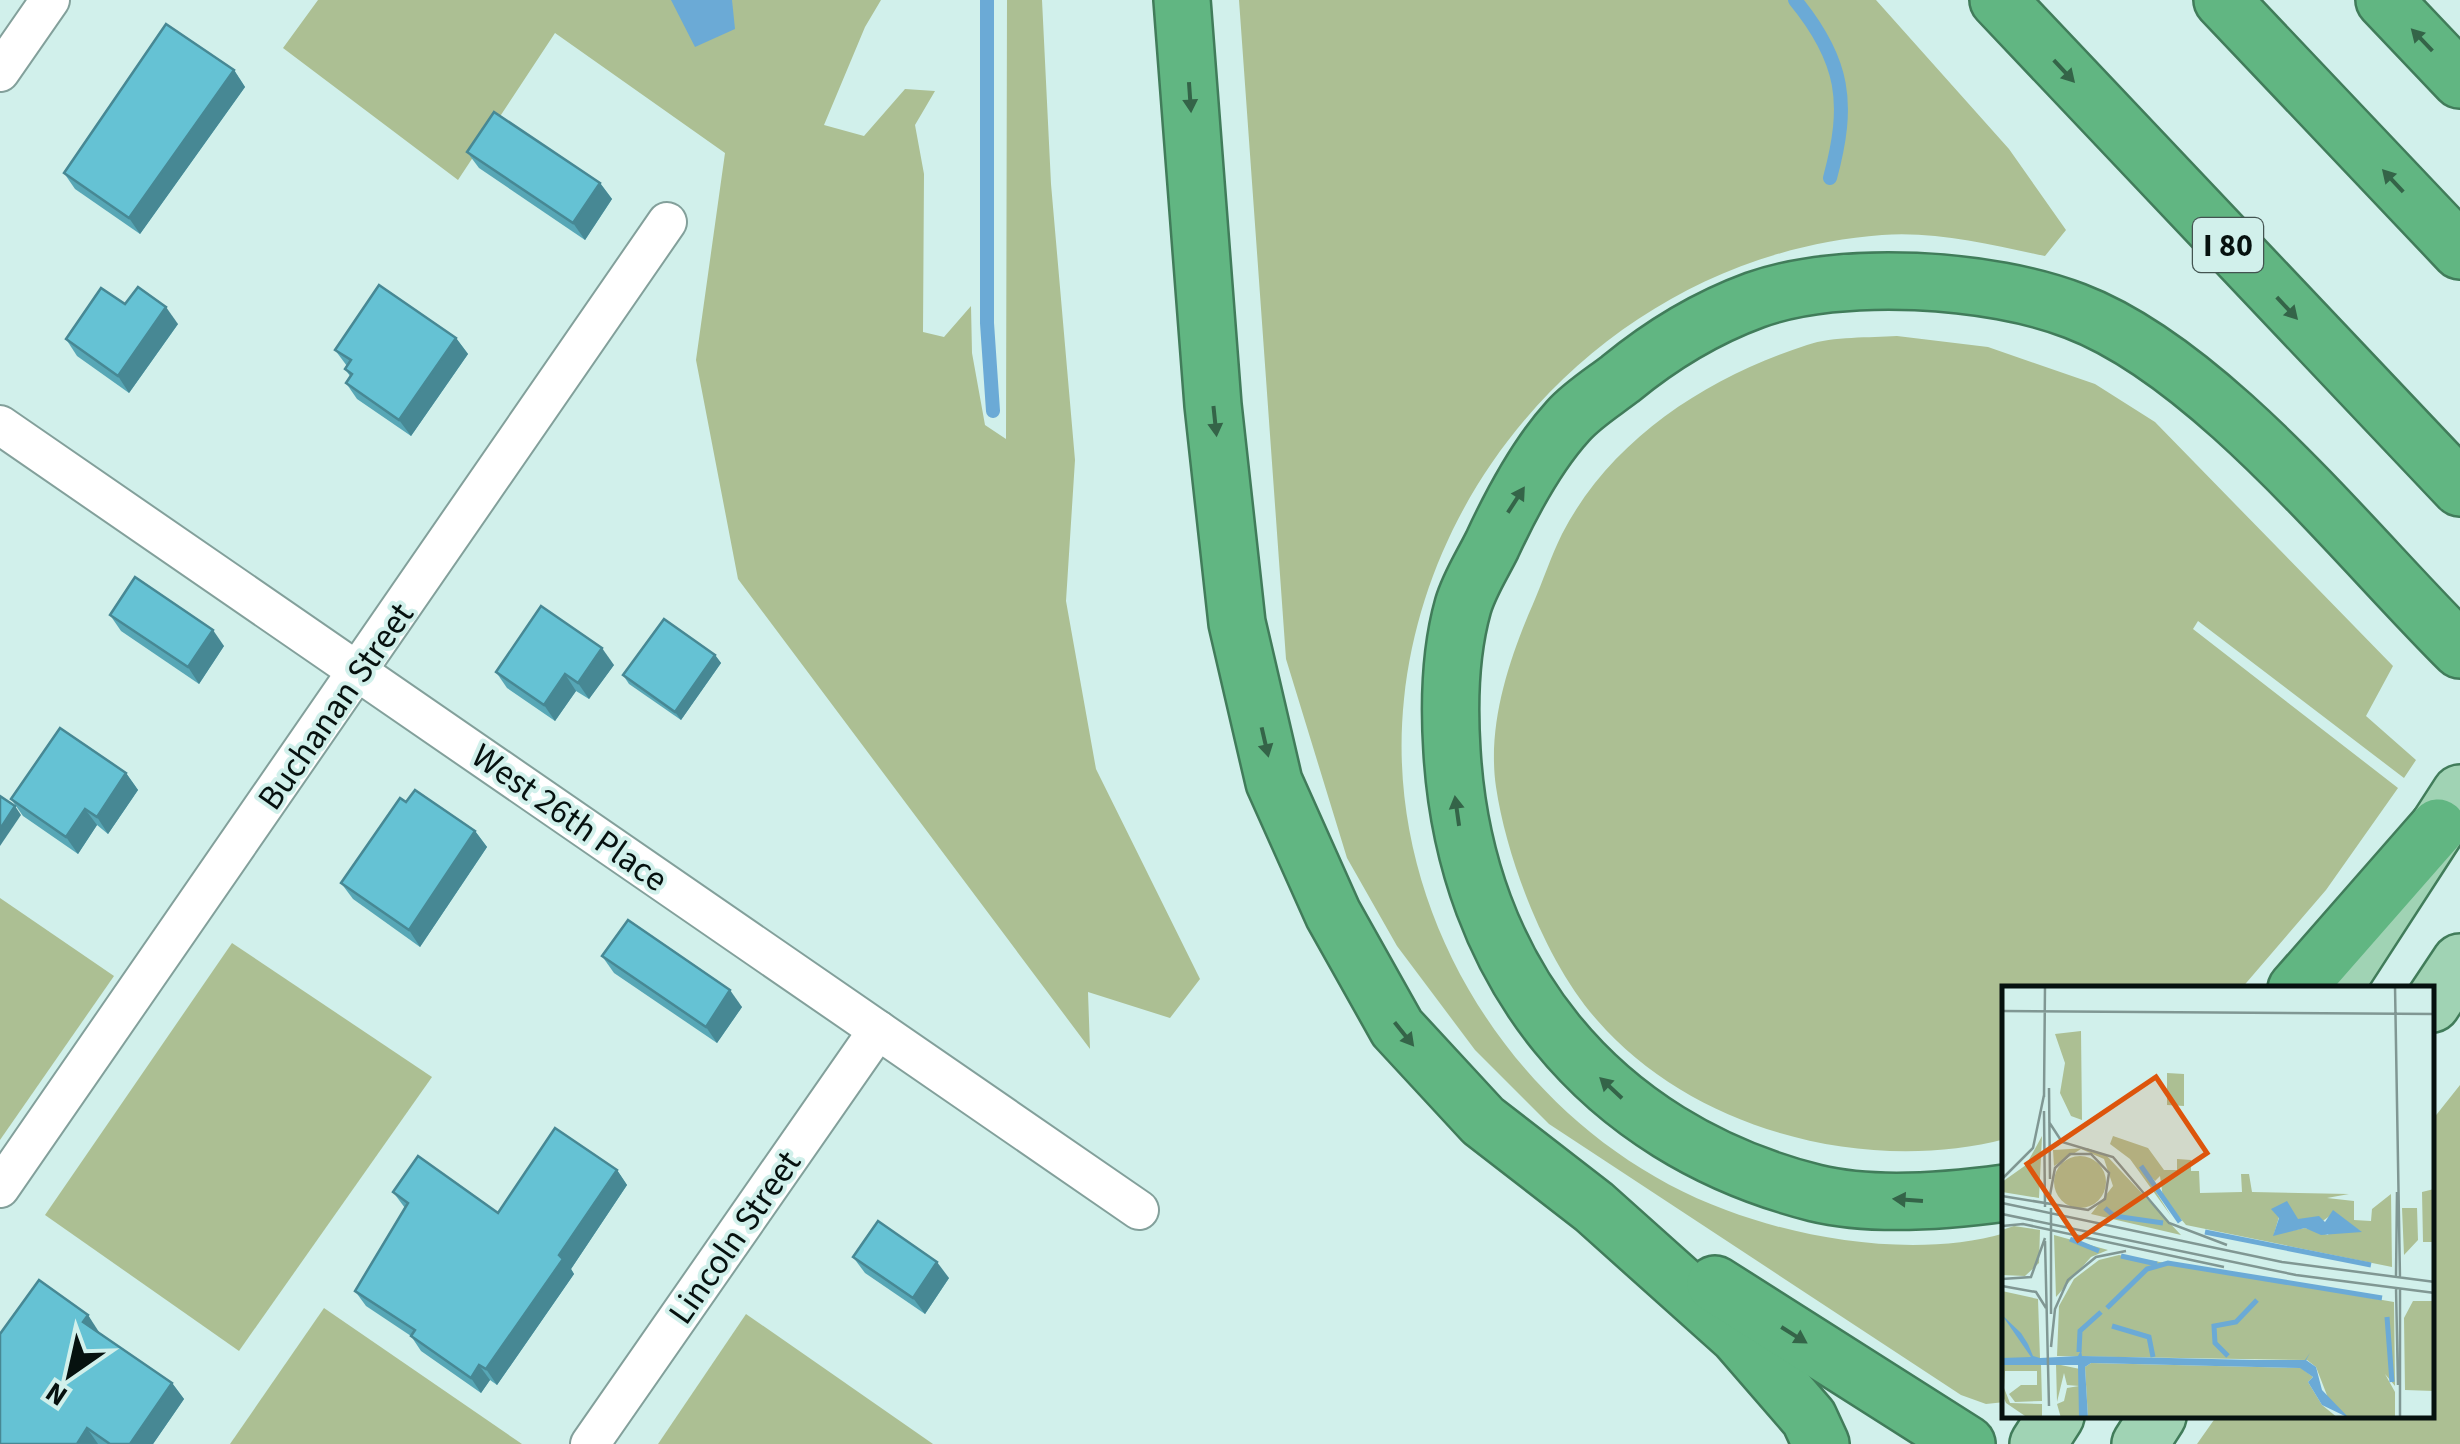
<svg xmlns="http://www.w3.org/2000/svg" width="2460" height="1444" font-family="'Source Sans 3',sans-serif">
	<rect width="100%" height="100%" fill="#d1f0eb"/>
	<g fill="#acbf93">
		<polygon points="318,0 881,0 865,27 824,125 864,136 905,89 935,91 915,125 924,174 923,332 944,337 971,306 972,353 985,425 1006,439 1007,0 1042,0 1051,184 1075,460 1066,601 1096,769 1200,979 1170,1018 1088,992 1090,1049 738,579 696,360 725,153 555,33 458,180 283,48"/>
		<path d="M 1239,0 L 1876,0 L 2009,149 L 2066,230 L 2045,256 C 1992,245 1937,231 1882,235 C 1636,253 1430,453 1404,699 C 1381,918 1523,1135 1726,1210 C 1808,1241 1920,1258 2005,1233 L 2005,1402 L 1986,1404 L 1961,1395 L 1549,1124 L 1475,1050 L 1397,946 L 1347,858 L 1286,659 Z"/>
		<path d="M 1897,336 L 1988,347 L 2095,384 L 2155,422 L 2393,666 L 2366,716 L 2416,760 L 2404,778 L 2198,621 L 2193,629 L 2398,788 L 2326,890 L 2241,989 L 2005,989 L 2005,1139 C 1867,1175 1693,1131 1597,1020 C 1547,964 1507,861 1496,787 C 1487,725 1509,659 1533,604 C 1543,581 1551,556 1562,534 C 1611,439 1707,377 1807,345 C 1834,336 1869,338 1897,336 Z"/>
		<polygon points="0,898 114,976 0,1140"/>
		<polygon points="232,943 432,1077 239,1351 45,1215"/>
		<polygon points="2460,1085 2460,1444 2197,1444 2216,1417 2432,1416 2433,1119"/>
		<polygon points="324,1308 522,1444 230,1444"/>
		<polygon points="746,1314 933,1444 658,1444"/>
	</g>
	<polygon fill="#6baad6" points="671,0 732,0 735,29 695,47"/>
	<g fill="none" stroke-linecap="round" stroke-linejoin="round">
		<g stroke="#6baad6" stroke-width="14">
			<polyline points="987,0 987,323 993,411"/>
			<path d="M 1795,0 C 1845,61 1850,104 1830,178"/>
		</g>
		<defs>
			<g id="street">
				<polyline points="0,72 50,0"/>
				<polyline points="0,425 1139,1210"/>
				<polyline points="0,1188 667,222"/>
				<polyline points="590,1444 878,1030"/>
			</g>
			<g id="primary">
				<polyline points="2333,989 2460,793"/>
				<polyline points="2432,1004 2460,962"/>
				<polyline points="2038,1444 2056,1416"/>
				<polyline points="2140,1444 2158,1416"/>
			</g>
			<g id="highway">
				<polyline points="1182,0 1213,405 1237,623 1274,782 1333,914 1397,1028 1483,1121 1594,1207 1738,1336 1809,1418 1821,1444"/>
				<polyline points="1998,0 2460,488"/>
				<polyline points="2222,0 2460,251"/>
				<polyline points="2384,0 2460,80"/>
				<polyline points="2296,989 2438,827"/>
				<path d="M 2005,1193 C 1947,1201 1872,1207 1815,1193 C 1598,1138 1465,971 1452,751 C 1449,704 1450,652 1463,606 C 1469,585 1482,565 1492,545 C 1511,504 1537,455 1568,421 C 1582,405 1603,392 1620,379 C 1660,346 1706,318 1755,300 C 1841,269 1991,278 2075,311 C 2212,363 2355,546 2460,650"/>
				<polyline points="1715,1284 1967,1444"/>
			</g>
		</defs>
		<use href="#street" stroke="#83a09b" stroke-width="42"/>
		<use href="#primary" stroke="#417c5a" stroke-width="60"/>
		<use href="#highway" stroke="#417c5a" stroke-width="60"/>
		<use href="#street" stroke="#fff" stroke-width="38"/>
		<use href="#primary" stroke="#a0d3b4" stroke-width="55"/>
		<use href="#highway" stroke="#61b682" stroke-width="55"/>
	</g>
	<g fill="#57a7b6">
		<polygon points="234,70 245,87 140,234 75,189 64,173"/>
		<polygon points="467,152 600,183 612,199 585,240 479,168"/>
		<polygon points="178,324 129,393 77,356 66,339"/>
		<polygon points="456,338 468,354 411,436 357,399 346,383 350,376 345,369 347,366 335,350"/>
		<polygon points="110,615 224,646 199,684 121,631"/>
		<polygon points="715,655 721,663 681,720 629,684 623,675"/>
		<polygon points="614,665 589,699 576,691 555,721 507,688 496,672"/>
		<polygon points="126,773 138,790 108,834 97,825 78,854 23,816 11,799"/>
		<polygon points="406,802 475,831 487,847 420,947 353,899 341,883"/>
		<polygon points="602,956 742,1007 717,1043 614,973"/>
		<polygon points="617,1170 627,1185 571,1269 574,1274 497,1385 490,1380 481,1393 421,1351 411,1336 366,1306 355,1291 405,1208 393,1192 498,1213"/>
		<polygon points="853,1257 949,1278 925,1314 865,1273"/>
		<polygon points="88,1315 98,1333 172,1383 184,1399 153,1444 0,1444"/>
	</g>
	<g fill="#478894">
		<polygon points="234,70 245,87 140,234 129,218"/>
		<polygon points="600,183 612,199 585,240 573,223"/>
		<polygon points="166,307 178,324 129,393 118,376"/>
		<polygon points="456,338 468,354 411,436 399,420"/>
		<polygon points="213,630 224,646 199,684 188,667"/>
		<polygon points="602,648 614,665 589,699 578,683"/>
		<polygon points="715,655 721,663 681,720 675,712"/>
		<polygon points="565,674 576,691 555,721 544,705"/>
		<polygon points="126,773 138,790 108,834 97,817"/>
		<polygon points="15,806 21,815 0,846 0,829"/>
		<polygon points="85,809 97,825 78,854 66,837"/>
		<polygon points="475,831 487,847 420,947 409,930"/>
		<polygon points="730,990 742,1007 717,1043 706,1027"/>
		<polygon points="617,1170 627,1185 571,1269 574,1274 497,1385 486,1369 559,1255"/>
		<polygon points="937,1262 949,1278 925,1314 913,1298"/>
		<polygon points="88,1315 99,1332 94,1339 83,1322"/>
		<polygon points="479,1365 490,1380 481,1393 471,1378"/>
		<polygon points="172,1383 184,1399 153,1444 130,1444"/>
		<polygon points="87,1428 98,1444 77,1444"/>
	</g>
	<g fill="#65c2d4" stroke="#478894" stroke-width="2.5">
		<polygon points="166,24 234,70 129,218 64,173"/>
		<polygon points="494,112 600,183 573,223 467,152"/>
		<polygon points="379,285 456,338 399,420 346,383 352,374 345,369 351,360 335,350"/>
		<polygon points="138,287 166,307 118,376 66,339 101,288 125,304"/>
		<polygon points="135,577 213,630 188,667 110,615"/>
		<polygon points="541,606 602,648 578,683 565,674 544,705 496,672"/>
		<polygon points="664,619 715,655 675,712 623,675"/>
		<polygon points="60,728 126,773 97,817 85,809 66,837 11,799"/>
		<polygon points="415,790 475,831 409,930 341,883 400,798 406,802"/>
		<polygon points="0,796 15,806 0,829"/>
		<polygon points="628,920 730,990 706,1027 602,956"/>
		<polygon points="555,1128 617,1170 559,1255 563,1259 486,1369 479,1365 471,1378 411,1336 415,1330 355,1291 408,1203 393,1192 418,1156 498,1213"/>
		<polygon points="878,1221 937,1262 913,1298 853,1257"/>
		<polygon points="39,1280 88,1315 83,1322 172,1383 130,1444 110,1444 87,1428 77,1444 0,1444 0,1334"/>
	</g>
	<defs><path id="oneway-solid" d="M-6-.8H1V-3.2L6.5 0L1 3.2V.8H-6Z" transform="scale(2.5)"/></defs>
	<g fill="#346448">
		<use href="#oneway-solid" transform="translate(2422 40) rotate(-134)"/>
		<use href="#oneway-solid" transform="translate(2064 71) rotate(47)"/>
		<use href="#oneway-solid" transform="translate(1190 97) rotate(86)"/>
		<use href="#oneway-solid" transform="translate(2393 181) rotate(-133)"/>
		<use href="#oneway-solid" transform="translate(2287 308) rotate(47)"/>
		<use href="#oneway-solid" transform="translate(1215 421) rotate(84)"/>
		<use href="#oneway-solid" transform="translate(1516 500) rotate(-57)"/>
		<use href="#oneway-solid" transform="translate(1265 742) rotate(77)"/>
		<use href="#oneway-solid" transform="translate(1457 811) rotate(-98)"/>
		<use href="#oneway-solid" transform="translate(1404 1034) rotate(51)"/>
		<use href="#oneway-solid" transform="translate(1611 1088) rotate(-137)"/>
		<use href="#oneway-solid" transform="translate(1908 1200) rotate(-176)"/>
		<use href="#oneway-solid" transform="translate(1794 1335) rotate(32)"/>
	</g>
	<g text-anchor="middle" stroke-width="8" stroke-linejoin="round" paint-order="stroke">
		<rect fill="#d1f0eb" stroke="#435451" stroke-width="2.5" x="2193" y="218" width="70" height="54" rx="8"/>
		<g font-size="32" font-weight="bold" fill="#06110f">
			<text x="2228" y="256">I 80</text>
		</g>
		<g font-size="35" fill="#06110f" stroke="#d1f0eb">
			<text transform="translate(335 706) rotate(-55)" y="12">Buchanan Street</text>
			<text transform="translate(570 817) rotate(35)" y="12">West 26th Place</text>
			<text transform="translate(734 1237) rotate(-55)" y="12">Lincoln Street</text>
		</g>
	</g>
	<g transform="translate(2002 986)">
		<rect width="432" height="432" fill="#d1f0eb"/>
		<path d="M 79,45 L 80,134 L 69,130 L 58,107 L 63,77 L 53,48 ZM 165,87 L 182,88 L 182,120 L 165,119 ZM 40,150 L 37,212 L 0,206 L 0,196 L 24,179 ZM 111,150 L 146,162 L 162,184 L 175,184 L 175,173 L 189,174 L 189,185 L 197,185 L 198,207 L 240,206 L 239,188 L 247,188 L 250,206 L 347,208 L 325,212 L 352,215 L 352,234 L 369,235 L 370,223 L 389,208 L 390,281 L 184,239 L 161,212 L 158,190 L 153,195 L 138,180 L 169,230 L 128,173 L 108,158 ZM 332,227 L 358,245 L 336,247 L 341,238 L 332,234 L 326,249 L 303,242 L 272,248 L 277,231 L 315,239 ZM 85,162 L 104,169 L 179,249 L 89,228 L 111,200 L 102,173 L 79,163 L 52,180 L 51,164 ZM52 196a26 26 0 1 1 52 0a26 26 0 1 1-52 0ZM 432,203 L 432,256 L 421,256 L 420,206 ZM 400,222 L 415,222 L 416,254 L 402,269 ZM 12,240 L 38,244 L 37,277 L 23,290 L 0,289 L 0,244 ZM 52,249 L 106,264 L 89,271 L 54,311 ZM 117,269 L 392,316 L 393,400 L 383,388 L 393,406 L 393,432 L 347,432 L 328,417 L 314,381 L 305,374 L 55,370 L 57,320 L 72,293 L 97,274 ZM 0,305 L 36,313 L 38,372 L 0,372 ZM 411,315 L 432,315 L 432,405 L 403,404 L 402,332 ZM 89,377 L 299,382 L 311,391 L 306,396 L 320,419 L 336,432 L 86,432 L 83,381 ZM 54,378 L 78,383 L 77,432 L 59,432 L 55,418 L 62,415 L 65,402 L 77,400 L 65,399 L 62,387 L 55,416 ZM 0,379 L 39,379 L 40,415 L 13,416 L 7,408 L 19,399 L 35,399 L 35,385 L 3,385 L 2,402 L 8,417 L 40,418 L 40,432 L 26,432 L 4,417 L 0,408 Z" fill="#acbf93" fill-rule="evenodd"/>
		<path d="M 285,215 L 296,233 L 317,230 L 323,236 L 331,224 L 360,246 L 319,249 L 303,242 L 271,250 L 277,232 L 269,223 ZM 0,329 L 19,347 L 26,358 L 31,370 L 38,372 L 76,370 L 79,364 L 80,370 L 253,374 L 303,374 L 308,367 L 304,374 L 314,381 L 320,404 L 347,432 L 320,419 L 306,396 L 311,391 L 298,382 L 89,377 L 83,381 L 86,432 L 77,432 L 76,379 L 0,379 L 0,372 L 29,371 Z" fill="#6baad6"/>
		<path fill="none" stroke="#6baad6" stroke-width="5" d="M 139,180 L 178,236M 103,222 L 112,230 L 161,237M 203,246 L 369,279M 68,253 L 97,265M 119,270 L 155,278M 105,322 L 145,283 L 166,277 L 380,312M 385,331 L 390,396M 110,340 L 147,351 L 151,371M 77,366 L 78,345 L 99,326M 226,370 L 213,357 L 212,340 L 234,336 L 255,314"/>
		<path fill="none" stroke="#809793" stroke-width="2.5" d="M 393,0 L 398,292M 0,25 L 433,28M 47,102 L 48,193M 42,111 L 43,0M 42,125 L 43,221M 47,136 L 60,156 L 111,171 L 167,237 L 225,259M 0,193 L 31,162 L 42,109M 0,210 L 86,224 L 103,213 L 107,187 L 89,168 L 68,168 L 53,182 L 48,209M 0,217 L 280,276 L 433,296M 49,222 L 49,328M 0,228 L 294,289 L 433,307M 0,240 L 21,238 L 222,281M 43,255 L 47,420M 394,290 L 395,206M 0,293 L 29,291 L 43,252M 0,300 L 34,306 L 44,322M 394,301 L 396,399M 49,361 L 53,323 L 66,294 L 94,271 L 124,265M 398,432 L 398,303"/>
		<path fill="#dd550c" fill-opacity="0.15" stroke="#dd550c" stroke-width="5" d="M 154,91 L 205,167 L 76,254 L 25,178 Z"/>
		<rect width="432" height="432" fill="none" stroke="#06110f" stroke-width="5"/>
	</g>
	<g transform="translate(70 1374) rotate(214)" stroke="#d1f0eb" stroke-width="8" paint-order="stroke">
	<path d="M0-8L18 38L0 25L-18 38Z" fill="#06110f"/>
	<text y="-15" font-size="28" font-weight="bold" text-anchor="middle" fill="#06110f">N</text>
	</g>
</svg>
